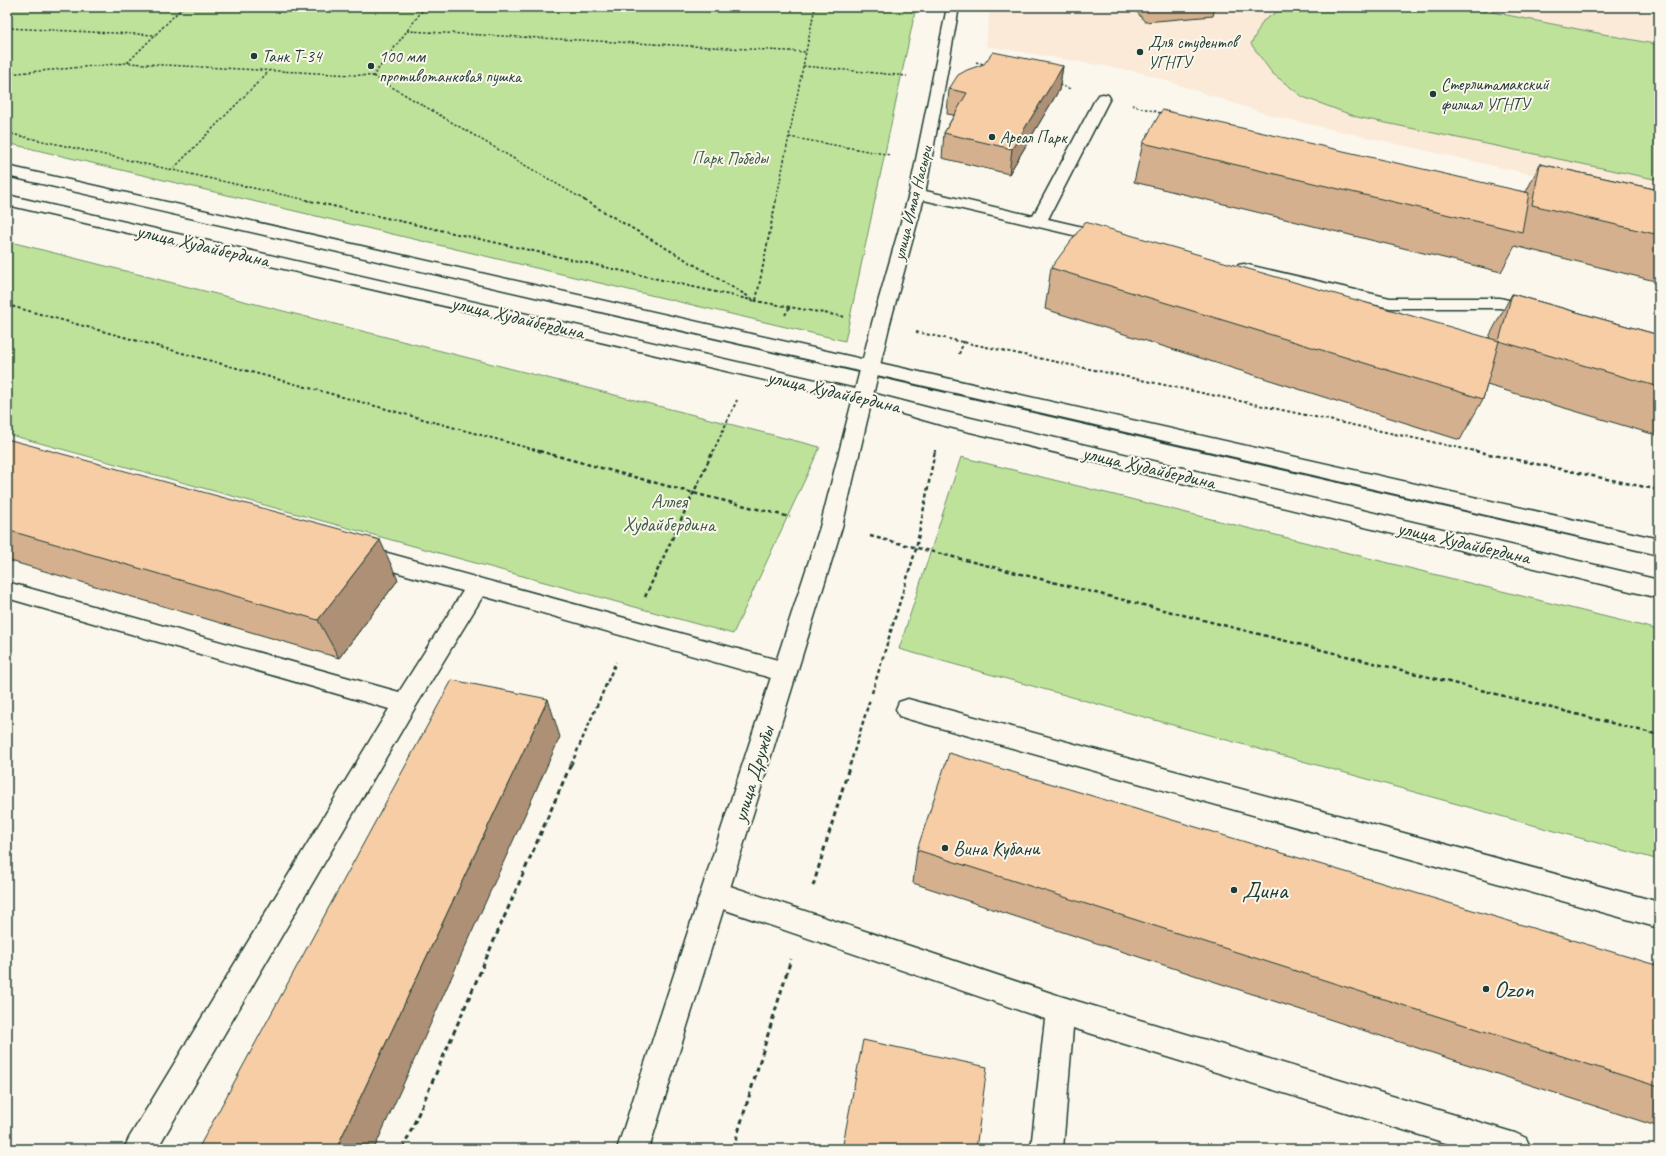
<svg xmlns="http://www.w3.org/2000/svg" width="1666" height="1156" font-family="Caveat,sans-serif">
	<rect width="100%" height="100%" fill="#fbf7ec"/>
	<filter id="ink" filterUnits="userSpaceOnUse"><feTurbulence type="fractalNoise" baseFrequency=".025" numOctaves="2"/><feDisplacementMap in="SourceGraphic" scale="8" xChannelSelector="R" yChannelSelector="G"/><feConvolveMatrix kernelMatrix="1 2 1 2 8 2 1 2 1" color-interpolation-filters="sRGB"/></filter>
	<g filter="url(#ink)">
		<polygon fill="#faead7" points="990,7 1624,7 1659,16 1659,203 1273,116 1140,72 986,46"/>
		<g fill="#bfe29b" stroke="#6f9068">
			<polygon points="7,7 916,7 845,341 7,143"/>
			<polygon points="1284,7 1466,7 1659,45 1659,180 1357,117 1303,97 1272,73 1251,44 1263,21"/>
			<polygon points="7,241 820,447 733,634 7,434"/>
			<polygon points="961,457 1659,630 1659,860 899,649"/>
		</g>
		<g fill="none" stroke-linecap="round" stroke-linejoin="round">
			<defs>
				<g id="lane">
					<polygon points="1103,94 1108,95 1110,98 1048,219 1113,234 1115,238 1113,242 1107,243 911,197 909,194 911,191 917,189 1033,216 1096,98 1098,95"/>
					<polygon points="1244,264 1390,298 1500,298 1541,308 1544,312 1541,316 1535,317 1500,308 1390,308 1238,273 1235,269 1238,265"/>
					<polygon points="362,546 785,662 793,665 797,672 793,679 785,682 483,596 413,711 157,1149 124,1149 129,1138 389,709 7,598 7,582 399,692 463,591 354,560 351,554 354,548"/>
					<polygon points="908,699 1659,902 1659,928 908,719 899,716 896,709 899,702"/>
					<polygon points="715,881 1060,996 1515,1133 1526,1138 1531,1149 1465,1149 1073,1028 1063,1149 1031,1149 1045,1019 705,903 701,894 705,885"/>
				</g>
				<polygon id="secondary" points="947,7 959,7 925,194 890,323 842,527 649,1149 617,1149 820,527 872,323 909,194"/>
				<g id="primary">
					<path d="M 7,166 L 1659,539 L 1659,555 C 1109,427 558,303 7,176 Z"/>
					<polygon points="7,195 864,391 941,411 1659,580 1659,598 941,425 864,403 7,205"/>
				</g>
			</defs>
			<use href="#lane" stroke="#1f3d34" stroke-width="3"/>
			<use href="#secondary" stroke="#1f3d34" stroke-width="3"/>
			<use href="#primary" stroke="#1f3d34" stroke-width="3"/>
			<g stroke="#1f3d34" stroke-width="1.5" stroke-dasharray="2.5 2" stroke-linecap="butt">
				<polyline points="183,7 127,63 373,76 425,7"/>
				<polyline points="7,28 156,35"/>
				<polyline points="407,31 806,52"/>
				<polyline points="976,62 987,65"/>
				<polyline points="803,66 907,76"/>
				<polyline points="7,74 127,63"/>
				<polyline points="373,76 586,201"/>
				<polyline points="1059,85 1071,89"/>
				<polyline points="1132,105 1164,114"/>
				<polyline points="7,133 311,201"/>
				<polyline points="789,137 890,155"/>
				<polyline points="174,168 269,71"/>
				<polyline points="776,201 815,7"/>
			</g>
			<g stroke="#1f3d34" stroke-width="2" stroke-dasharray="3 2.5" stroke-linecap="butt">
				<polyline points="306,200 756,301 776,200"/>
				<polyline points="584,200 756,301 846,317"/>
				<polyline points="7,305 543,452"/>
				<polyline points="785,315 790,307"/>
				<polyline points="916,332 1479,452"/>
				<polyline points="959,354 964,341"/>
				<polyline points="713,452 737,400"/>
				<polyline points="935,452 935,450"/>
			</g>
			<g stroke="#1f3d34" stroke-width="2.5" stroke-dasharray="4 3" stroke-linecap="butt">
				<polyline points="539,451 693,493 790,517"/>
				<polyline points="1475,451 1659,490"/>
				<polyline points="870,536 1659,735"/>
				<polyline points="645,597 713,451"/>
				<polyline points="872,693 916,549 935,451"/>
				<polyline points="571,765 616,662"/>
				<polyline points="850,765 870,699"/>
			</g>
			<g stroke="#1f3d34" stroke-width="3" stroke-dasharray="5 4" stroke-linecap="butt">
				<polyline points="813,886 850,764"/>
				<polyline points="403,1149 571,764"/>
				<polyline points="733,1149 791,959"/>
			</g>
			<use href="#lane" fill="#fbf7ec" fill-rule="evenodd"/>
			<use href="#secondary" fill="#fbf7ec" fill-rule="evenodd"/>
			<use href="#primary" fill="#fbf7ec" fill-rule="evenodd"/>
		</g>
		<g fill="#d4b08f" stroke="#1f3d34">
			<polygon points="1133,7 1215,7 1213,16 1145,22"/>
			<polygon points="1063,66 1059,90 1009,174 942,158 944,133 954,115 947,114 949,89"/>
			<polygon points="1143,143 1526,192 1540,164 1659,190 1659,282 1515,246 1501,272 1134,182"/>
			<polygon points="1051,268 1489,338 1490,335 1512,294 1659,335 1659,436 1487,385 1483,399 1460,440 1045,309"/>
			<polygon points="7,439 398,580 339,658 7,560"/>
			<polygon points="917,850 1659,966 1659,1127 913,883"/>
		</g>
		<g fill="#ad9074" stroke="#1f3d34">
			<polygon points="1063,66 1059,90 1009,174 1012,149"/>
			<polygon points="380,540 398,580 339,658 318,620"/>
			<polygon points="548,699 560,737 374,1149 336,1149"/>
		</g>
		<g fill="#f7cda6" stroke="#1f3d34">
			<polygon points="993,52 1063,66 1012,149 944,133 967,93 949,89 958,75 967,70 984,64"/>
			<polygon points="1162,110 1529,193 1522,232 1143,143"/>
			<polygon points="1540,164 1659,190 1659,235 1532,205"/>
			<polygon points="1085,222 1499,341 1483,399 1051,268"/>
			<polygon points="1512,294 1659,335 1659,387 1499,341"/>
			<polygon points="7,439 380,540 318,620 7,530"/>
			<polygon points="452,680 548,699 336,1149 198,1149"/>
			<polygon points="949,753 1659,966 1659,1087 917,850"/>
			<polygon points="863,1040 987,1067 976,1149 842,1149"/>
		</g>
	</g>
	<g fill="#1f3d34" stroke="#fbf7ec" stroke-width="1.5">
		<circle cx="1140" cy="52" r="4"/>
		<circle cx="254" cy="56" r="4"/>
		<circle cx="371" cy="66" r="4"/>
		<circle cx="1433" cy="94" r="4"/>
		<circle cx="992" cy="137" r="4"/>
		<circle cx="945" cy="848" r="4"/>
		<circle cx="1234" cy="890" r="4"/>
		<circle cx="1486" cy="989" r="4"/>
	</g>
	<g text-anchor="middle" stroke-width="4" stroke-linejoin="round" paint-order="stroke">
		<g font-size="17" fill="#1f3d34" stroke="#fbf7ec" text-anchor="start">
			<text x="1148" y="48">Для студентов<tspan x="1148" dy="20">УГНТУ</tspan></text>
			<text x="262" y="62">Танк Т-34</text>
			<text x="379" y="62">100 мм<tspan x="379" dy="20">противотанковая пушка</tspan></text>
			<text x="1441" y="90">Стерлитамакский<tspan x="1441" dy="20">филиал УГНТУ</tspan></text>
			<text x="1000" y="143">Ареал Парк</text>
		</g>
		<g font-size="17" fill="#3f5e49" stroke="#fbf7ec">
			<text x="730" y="164">Парк Победы</text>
		</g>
		<g font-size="17" fill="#1f3d34" stroke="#fbf7ec">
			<text transform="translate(912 203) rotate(-76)" y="6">улица Имая Насыри</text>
		</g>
		<g font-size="20" fill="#1f3d34" stroke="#fbf7ec">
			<text transform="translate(203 245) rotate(13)" y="7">улица Худайбердина</text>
			<text transform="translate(518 317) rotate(13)" y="7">улица Худайбердина</text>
			<text transform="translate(834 391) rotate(13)" y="7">улица Худайбердина</text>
			<text transform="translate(1149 467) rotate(13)" y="7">улица Худайбердина</text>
			<text transform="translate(1464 542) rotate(13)" y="7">улица Худайбердина</text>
			<text transform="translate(753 774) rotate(-73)" y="7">улица Дружбы</text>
		</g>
		<g font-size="20" fill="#3f5e49" stroke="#fbf7ec">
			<text x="669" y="508">Аллея<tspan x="669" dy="23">Худайбердина</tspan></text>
		</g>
		<g font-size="20" fill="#1f3d34" stroke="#fbf7ec" text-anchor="start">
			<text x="953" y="855">Вина Кубани</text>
		</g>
		<g font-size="24" fill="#1f3d34" stroke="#fbf7ec" text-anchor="start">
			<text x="1242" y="898">Дина</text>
			<text x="1494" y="997">Ozon</text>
		</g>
	</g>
	<rect width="1666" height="1156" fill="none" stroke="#fbf7ec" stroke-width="24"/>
	<rect x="12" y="12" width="1642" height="1132" fill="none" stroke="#1f3d34" stroke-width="1.5" filter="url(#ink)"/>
</svg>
